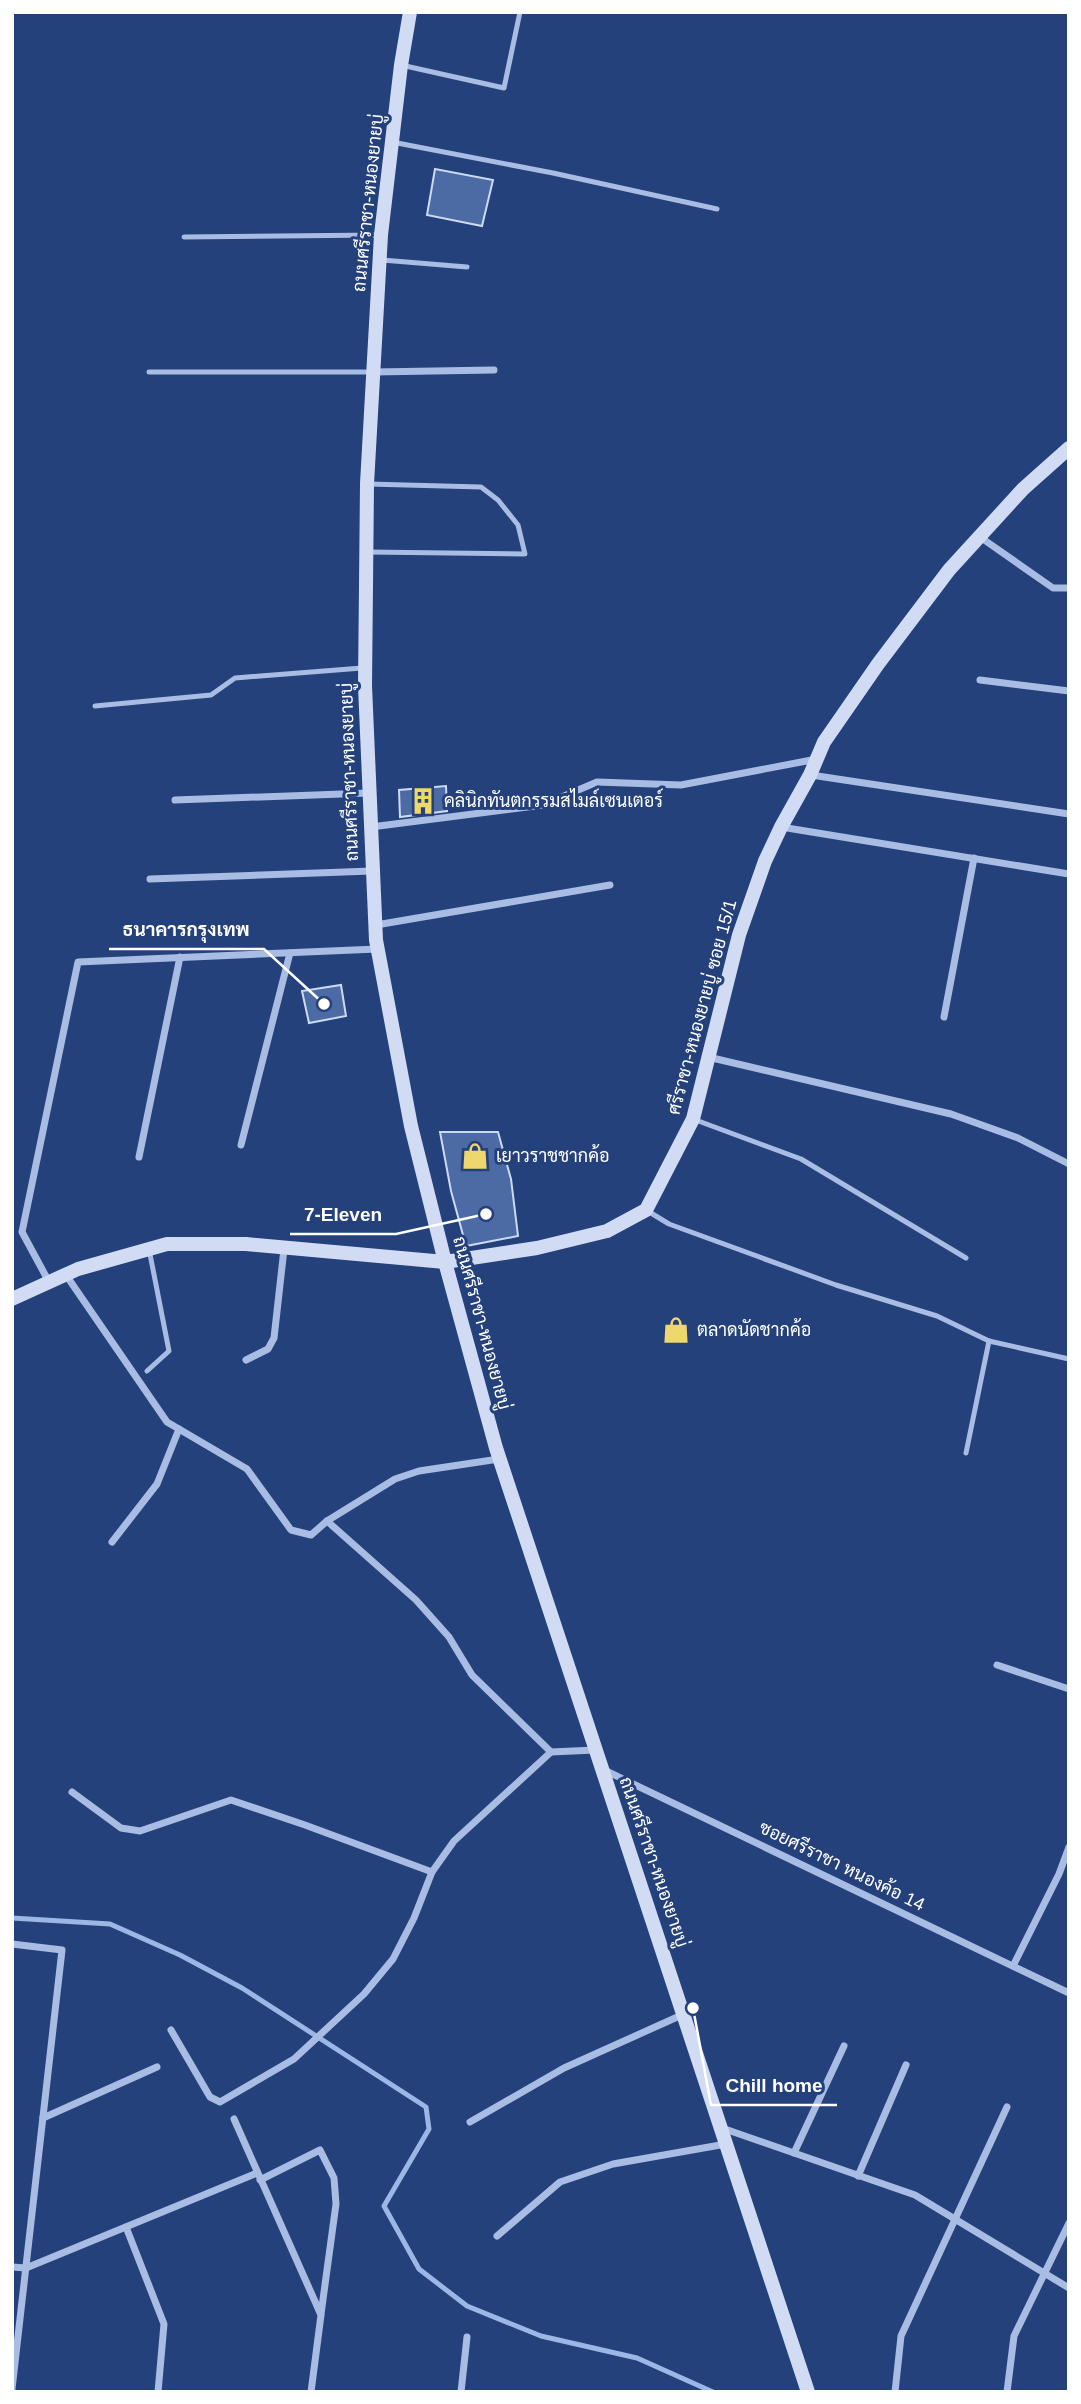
<svg xmlns="http://www.w3.org/2000/svg" width="1081" height="2404" font-family="Helvetica,Sarabun,sans-serif">
	<rect width="100%" height="100%" fill="#24417b"/>
	<g fill="none" stroke-linecap="round" stroke-linejoin="round">
		<polyline stroke="#9cb6e5" stroke-width="5" points="12,1918 110,1924 180,1955 242,1988 426,2107 429,2129 384,2206 419,2269 467,2306 541,2336 637,2358 713,2392"/>
	</g>
	<g fill="#4c6aa3" stroke="#cad9f4" stroke-width="2">
		<polygon points="435,169 493,180 482,226 427,215"/>
		<polygon points="446,786 447,811 400,817 399,790"/>
		<polygon points="341,985 346,1016 309,1023 302,991"/>
		<polygon points="440,1132 498,1132 511,1179 518,1236 466,1246 451,1191"/>
	</g>
	<g fill="none" stroke-linecap="round" stroke-linejoin="round">
		<g stroke="#a8bce4" stroke-width="5">
			<polyline points="401,65 504,88 520,12"/>
			<polyline points="392,142 553,173 717,209"/>
			<polyline points="184,237 378,235"/>
			<polyline points="382,260 467,267"/>
			<polyline points="149,372 373,372"/>
			<polyline points="367,552 525,554 518,525 498,500 481,487 368,484"/>
			<polyline points="95,706 211,695 235,678 362,668"/>
			<polyline points="693,1119 801,1159 966,1258"/>
			<polyline points="646,1210 669,1224 836,1285 937,1316 989,1341 1069,1359"/>
			<polyline points="147,1371 169,1351 149,1249"/>
			<polyline points="966,1453 989,1341"/>
		</g>
		<g stroke="#a8bce4" stroke-width="7">
			<polyline points="374,372 494,370"/>
			<polyline points="980,537 1053,588 1069,588"/>
			<polyline points="980,680 1069,691"/>
			<polyline points="811,775 1069,814"/>
			<polyline points="175,800 369,793"/>
			<polyline points="371,827 543,805 597,782 681,785 817,759"/>
			<polyline points="781,827 1069,874"/>
			<polyline points="150,879 372,871"/>
			<polyline points="376,925 610,885"/>
			<polyline points="944,1017 974,858"/>
			<polyline points="708,1057 951,1114 1018,1138 1069,1164"/>
			<polyline points="241,1145 290,953"/>
			<polyline points="139,1157 180,957"/>
			<polyline points="66,1275 167,1422 247,1469 291,1530 311,1535 327,1521 395,1479 419,1471 499,1459"/>
			<polyline points="49,1282 22,1232 78,962 377,949"/>
			<polyline points="246,1360 268,1349 274,1338 284,1249"/>
			<polyline points="327,1521 416,1600 449,1637 472,1675 551,1752 595,1750"/>
			<polyline points="112,1542 157,1484 179,1429"/>
			<polyline points="997,1665 1069,1689"/>
			<polyline points="602,1769 1069,1993"/>
			<polyline points="72,1792 121,1828 140,1831 231,1800 305,1825 432,1872"/>
			<polyline points="12,1944 62,1950 12,2389"/>
			<polyline points="1013,1966 1059,1874 1069,1847"/>
			<polyline points="171,2030 210,2097 220,2102 294,2059 364,1994 393,1959 414,1918 432,1872 454,1841 551,1752"/>
			<polyline points="43,2118 157,2067"/>
			<polyline points="234,2119 321,2315 311,2392"/>
			<polyline points="470,2122 564,2068 684,2014"/>
			<polyline points="722,2128 915,2195 1069,2288"/>
			<polyline points="794,2153 844,2046"/>
			<polyline points="858,2176 906,2065"/>
			<polyline points="260,2180 320,2150 334,2178 336,2204 321,2314"/>
			<polyline points="126,2227 164,2324 158,2392"/>
			<polyline points="497,2236 560,2182 613,2164 726,2144"/>
			<polyline points="12,2267 26,2268 257,2173"/>
			<polyline points="461,2392 467,2337"/>
			<polyline points="895,2392 901,2336 1007,2107"/>
			<polyline points="1007,2392 1014,2336 1069,2223"/>
		</g>
		<g stroke="#d1dcf4" stroke-width="14">
			<polyline points="410,12 401,65 381,235 367,484 365,686 376,940 411,1126 445,1262 496,1448 808,2392"/>
			<polyline points="12,1299 78,1269 167,1244 246,1244 445,1262 537,1248 607,1231 646,1210 693,1119 739,935 765,861 781,827 810,775 824,742 878,664 949,570 1023,489 1069,448"/>
		</g>
	</g>
	<defs>
		<symbol id="building-bare" viewBox="-9 -9 18 18"><path d="M-4-6H4V6H1V3H-1V6H-4ZM-2.5-4.3h1.7v1.8h-1.7ZM.8-4.3h1.7v1.8H.8ZM-2.5-1h1.7V.8h-1.7ZM.8-1h1.7V.8H.8Z" fill="#eed76c" stroke="#24417b" stroke-width="2.5" paint-order="stroke"/></symbol>
		<symbol id="shop-bare" viewBox="-9 -9 18 18"><path d="M-5-2.5h2.3a2.7 3.5 0 0 1 5.4 0H5L5.5 6h-11ZM-1.5-2.5h3a1.5 2.3 0 0 0-3 0Z" fill="#eed76c" stroke="#24417b" stroke-width="2.5" paint-order="stroke"/></symbol>
	</defs>
	<g fill-rule="evenodd">
		<use href="#building-bare" x="404" y="782" width="38" height="38"/>
		<use href="#shop-bare" x="456" y="1137" width="38" height="38"/>
		<use href="#shop-bare" x="657" y="1311" width="38" height="38"/>
	</g>
	<g text-anchor="middle" stroke-width="6" stroke-linejoin="round" paint-order="stroke">
		<g font-size="18" fill="#fff" stroke="#24417b">
			<text transform="translate(368 203) rotate(-84)" y="6">ถนนศรีราชา-หนองยายบู่</text>
			<text transform="translate(349 772) rotate(-92)" y="6">ถนนศรีราชา-หนองยายบู่</text>
			<text transform="translate(702 1007) rotate(-75)" y="6">ศรีราชา-หนองยายบู่ ซอย 15/1</text>
			<text transform="translate(482 1323) rotate(75)" y="6">ถนนศรีราชา-หนองยายบู่</text>
			<text transform="translate(654 1862) rotate(71)" y="6">ถนนศรีราชา-หนองยายบู่</text>
			<text transform="translate(842 1866) rotate(26)" y="6">ซอยศรีราชา หนองค้อ 14</text>
		</g>
		<g font-size="18" fill="#fff" stroke="#24417b" text-anchor="start">
			<text x="444" y="807">คลินิกทันตกรรมสไมล์เซนเตอร์</text>
			<text x="496" y="1162">เยาวราชชากค้อ</text>
			<text x="697" y="1336">ตลาดนัดชากค้อ</text>
		</g>
	</g>
	<path fill="none" stroke="#fff" stroke-width="2.5" d="M324 1004L264 949H109M486 1214L396 1234H290M693 2008L711 2105H837"/>
	<g fill="#fff" stroke="#24417b" stroke-width="2.5">
		<circle cx="324" cy="1004" r="7"/>
		<circle cx="486" cy="1214" r="7"/>
		<circle cx="693" cy="2008" r="7"/>
	</g>
	<g font-size="19" text-anchor="middle" font-weight="bold" fill="#fff" stroke="#24417b" stroke-width="6" stroke-linejoin="round" paint-order="stroke">
		<text x="186" y="936">ธนาคารกรุงเทพ</text>
		<text x="343" y="1221">7-Eleven</text>
		<text x="774" y="2092">Chill home</text>
	</g>
	<rect width="1081" height="2404" fill="none" stroke="#ffffff" stroke-width="28"/>
</svg>
